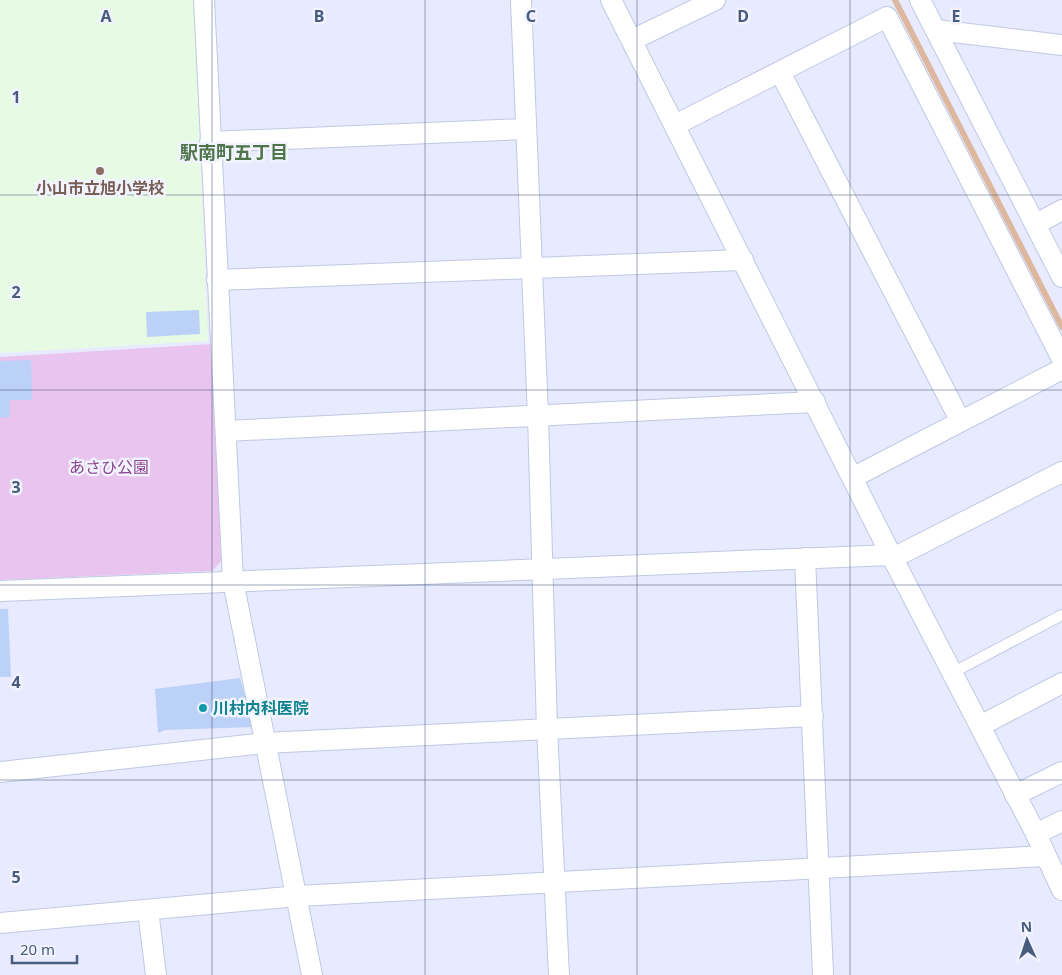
<svg xmlns="http://www.w3.org/2000/svg" width="1062" height="975" font-family="'Noto Sans','Noto Sans JP',sans-serif">
	<rect width="100%" height="100%" fill="#e8ebff"/>
	<polygon fill="#e7fbe4" points="0,0 194,0 208,341 0,353"/>
	<polygon fill="#e8c4ef" points="211,344 222,560 212,571 0,580 0,357"/>
	<g fill="none" stroke-linecap="round" stroke-linejoin="round">
		<polyline stroke="#deb89e" stroke-width="6" points="895,0 1062,327"/>
	</g>
	<g fill="#bcd1f7">
		<polygon points="199,310 200,334 147,337 146,312"/>
		<polygon points="31,360 32,400 10,400 10,417 0,418 0,361"/>
		<polygon points="0,609 8,609 11,677 0,677"/>
		<polygon points="240,678 254,727 165,730 158,733 155,689"/>
	</g>
	<g fill="none" stroke-linecap="round" stroke-linejoin="round">
		<defs>
			<polyline id="lane" points="952,673 1062,615"/>
			<g id="street">
				<polyline points="204,0 233,581 312,975"/>
				<polyline points="521,0 538,416 547,728 559,975"/>
				<polyline points="611,0 891,555 1036,834 1062,890"/>
				<polyline points="920,0 1062,277"/>
				<polyline points="936,30 1062,45"/>
				<polyline points="632,40 715,0"/>
				<polyline points="780,72 960,420"/>
				<polyline points="675,125 887,17 1062,359"/>
				<polyline points="210,142 525,129"/>
				<polyline points="1036,224 1062,210"/>
				<polyline points="217,280 743,260"/>
				<polyline points="226,431 815,402"/>
				<polyline points="854,477 1062,369"/>
				<polyline points="805,558 823,975"/>
				<polyline points="893,558 1062,472"/>
				<polyline points="0,591 891,555"/>
				<polyline points="980,726 1062,683"/>
				<polyline points="0,772 265,743 813,716"/>
				<polyline points="1015,795 1062,772"/>
				<polyline points="1036,834 1062,821"/>
				<polyline points="148,910 156,975"/>
				<polyline points="0,923 298,896 1045,856"/>
			</g>
		</defs>
		<use href="#lane" stroke="#bfc9e3" stroke-width="12"/>
		<use href="#street" stroke="#bfc9e3" stroke-width="22"/>
		<use href="#lane" stroke="#fff" stroke-width="10"/>
		<use href="#street" stroke="#fff" stroke-width="20"/>
	</g>
	<path fill="none" stroke="#485d7d" stroke-width="1" stroke-opacity="0.55" d="M 212,0 L 212,975M 425,0 L 425,975M 637,0 L 637,975M 850,0 L 850,975M 0,195 L 1062,195M 0,390 L 1062,390M 0,585 L 1062,585M 0,780 L 1062,780"/>
	<circle fill="#8d6e63" stroke="#f1f3ff" stroke-width="2" cx="100" cy="171" r="5"/>
	<circle fill="#0f9aa8" stroke="#f1f3ff" stroke-width="2" cx="203" cy="708" r="5"/>
	<g text-anchor="middle" stroke-width="5" stroke-linejoin="round" paint-order="stroke">
		<g font-size="16" font-weight="bold" fill="#785e54" stroke="#f1f3ff">
			<text x="100" y="194">小山市立旭小学校</text>
		</g>
		<g font-size="16" fill="#8d4391" stroke="#f1f3ff">
			<text x="109" y="473">あさひ公園</text>
		</g>
		<g font-size="16" font-weight="bold" fill="#0d838f" stroke="#f1f3ff" text-anchor="start">
			<text x="213" y="714">川村内科医院</text>
		</g>
		<g font-size="18" font-weight="bold" fill="#4f754b" stroke="#f1f3ff">
			<text x="234" y="159">駅南町五丁目</text>
		</g>
	</g>
	<g font-size="16" text-anchor="middle" font-weight="bold" fill="#485d7d" stroke="#f1f3ff" stroke-width="5" stroke-linejoin="round" paint-order="stroke">
		<text x="106" y="22">A</text>
		<text x="319" y="22">B</text>
		<text x="531" y="22">C</text>
		<text x="743" y="22">D</text>
		<text x="956" y="22">E</text>
		<text x="16" y="103">1</text>
		<text x="16" y="298">2</text>
		<text x="16" y="493">3</text>
		<text x="16" y="688">4</text>
		<text x="16" y="883">5</text>
	</g>
	<g transform="translate(1027 940) rotate(357)" stroke="#f1f3ff" stroke-width="4" paint-order="stroke">
	<path d="M0-4L9 19L0 12L-9 19Z" fill="#485d7d"/>
	<text y="-8" font-size="14" font-weight="bold" text-anchor="middle" fill="#485d7d">N</text>
	</g>
	<path d="M12 955v8h65v-8" fill="none" stroke="#485d7d" stroke-width="2.5"/>
	<text x="20" y="955" font-size="15" fill="#485d7d" stroke="#f1f3ff" stroke-width="4" paint-order="stroke">20 m</text>
</svg>
